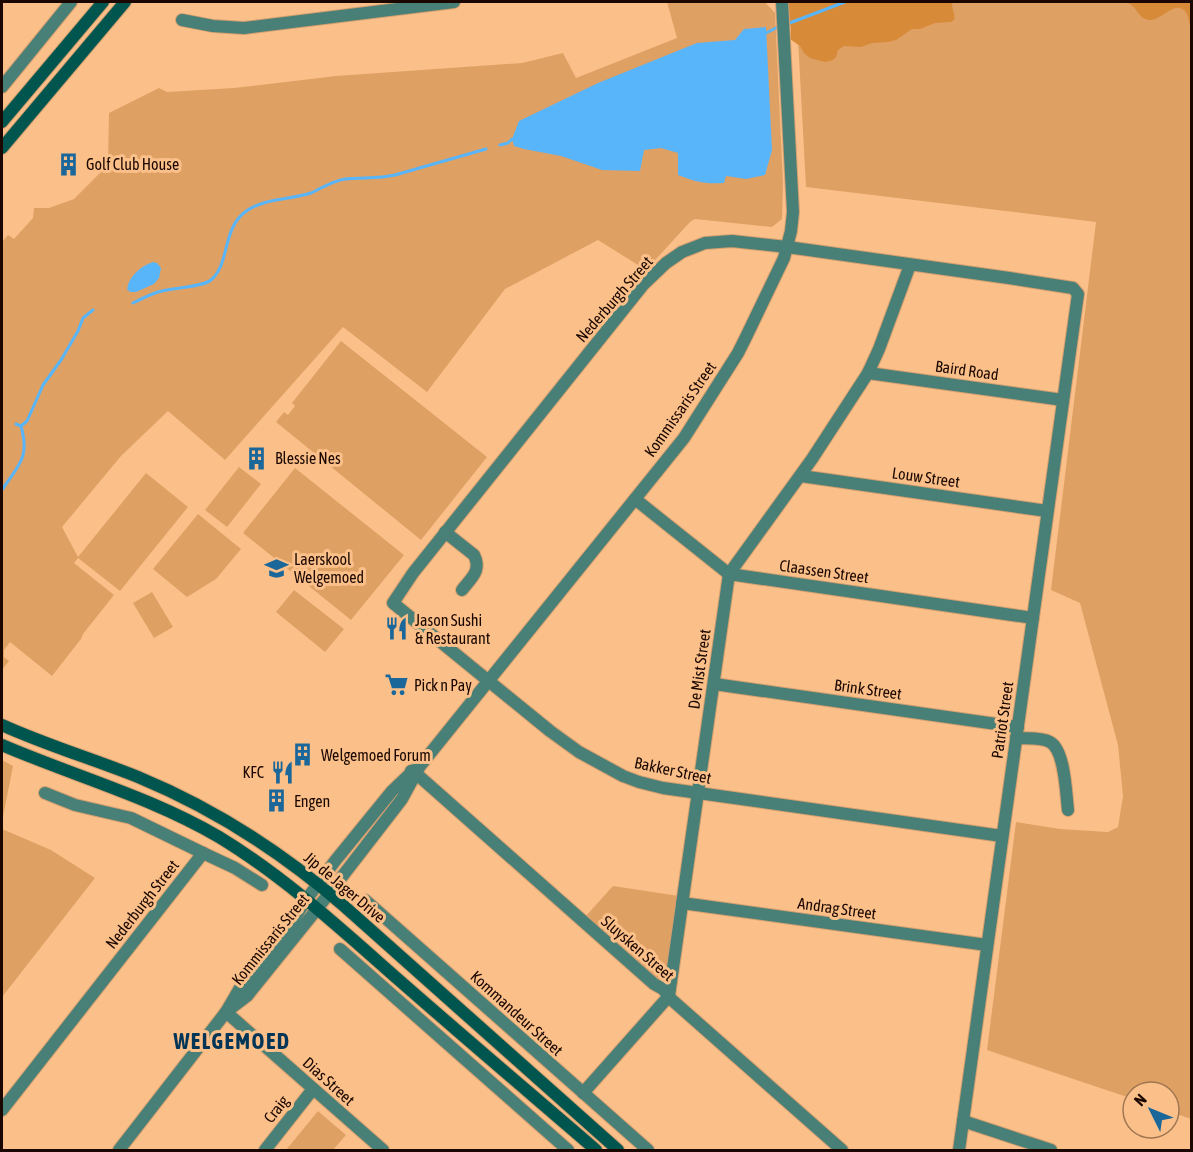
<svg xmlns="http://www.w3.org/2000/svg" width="1193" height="1152" font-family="'Asap Condensed',sans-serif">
	<rect width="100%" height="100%" fill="#fbc089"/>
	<g fill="#dfa064">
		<polygon points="667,2 765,2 775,13 783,183 782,219 772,227 695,219 690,222 646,270 598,240 505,289 427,392 343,327 225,460 168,411 121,456 62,527 78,557 146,473 188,507 120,591 78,558 74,563 114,595 83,634 81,639 52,676 10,642 4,650 4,657 9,661 2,670 2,242 8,235 14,239 33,218 34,208 49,208 74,199 108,165 109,113 159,88 167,92 234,88 336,76 522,63 563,53 576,78 677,38"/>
		<polygon points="796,2 1191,2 1191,1119 1169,1111 1169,1092 1133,1092 1133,1099 987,1050 1016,822 1060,829 1108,832 1118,827 1123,796 1118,745 1080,603 1051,590 1096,222 806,187"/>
		<polygon points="341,341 487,457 421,540 276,422 284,412 288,415 295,406 292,403"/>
		<polygon points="239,467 261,484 227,527 205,510"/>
		<polygon points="295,468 404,555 351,620 243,533"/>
		<polygon points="198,514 241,549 216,579 187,597 153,569"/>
		<polygon points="294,590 344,629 325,652 276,612"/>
		<polygon points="152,592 173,627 154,638 133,603"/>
		<polygon points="2,760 13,766 2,822"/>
		<polygon points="2,829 51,850 95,878 2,997"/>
		<polygon points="613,886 679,896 667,976 663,980 657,980 585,917"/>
		<polygon points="318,1111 346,1135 333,1150 286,1150"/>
	</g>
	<g fill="#d78a38">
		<path d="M 787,2 L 953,2 C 950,8 956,13 954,20 L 951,22 L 935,23 L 920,29 L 912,29 L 896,40 L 888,42 L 872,43 L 861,47 L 844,46 L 838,50 L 836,57 L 833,60 L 825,62 L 810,58 L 804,53 L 800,46 L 790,39 L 791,30 Z"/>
		<path d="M 1124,2 L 1191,2 L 1191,28 C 1189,23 1189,16 1185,11 C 1173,0 1163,21 1149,20 C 1136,18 1138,4 1124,2 Z"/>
	</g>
	<g fill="#59b5fa">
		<path d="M 766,27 L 772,150 L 765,175 L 746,179 L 726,176 L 724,183 C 704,184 696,182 678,175 L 678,153 L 661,148 L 644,150 L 640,171 L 602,170 L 561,156 L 524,149 L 514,146 L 512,139 L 519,121 L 598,83 L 697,43 L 735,40 L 744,29 Z"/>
		<path d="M 153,262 L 157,263 L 161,268 L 159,278 L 154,284 L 136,292 L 130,292 L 127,289 C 129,276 141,266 153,262 Z"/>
	</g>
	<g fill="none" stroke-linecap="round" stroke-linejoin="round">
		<g stroke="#59b5fa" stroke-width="3">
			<polyline points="787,24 845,2"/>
			<polyline points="766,33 778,27"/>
			<polyline points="500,145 508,143 512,139"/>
			<path d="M 133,303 C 141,299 149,295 158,292 C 171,288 203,287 211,280 C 230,264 222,229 245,212 C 263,198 290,200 311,193 C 322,188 332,181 345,179 C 362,177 378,179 395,175 L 486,149"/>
			<polyline points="16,424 21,426 27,421 43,385 61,360 78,331 83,318 93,310"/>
			<path d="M 2,490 C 19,464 30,458 21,426"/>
		</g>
		<defs>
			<g id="street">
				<polyline points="182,20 213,26 244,28 454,2"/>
				<polyline points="2,87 71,2"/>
				<polyline points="868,373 1063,400"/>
				<polyline points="801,476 1047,511"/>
				<polyline points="635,499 729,574 1033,618"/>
				<path d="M 445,532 L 474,555 C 482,571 471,578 462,590"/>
				<polyline points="714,684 1018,727"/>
				<path d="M 1016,738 C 1026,739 1041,737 1050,742 C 1065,750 1066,794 1068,810"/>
				<polyline points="411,771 420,777 654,984 663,989 672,1000 842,1150"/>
				<polyline points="203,853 235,868 262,885"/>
				<polyline points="365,900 648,1150"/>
				<polyline points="682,903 987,945"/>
				<polyline points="340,949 568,1150"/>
				<polyline points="226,1012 247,996 317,909 402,799 420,766 684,438 738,353 746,337 784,258 791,231 793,212 782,2"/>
				<polyline points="226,1012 383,1150"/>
				<polyline points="583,1093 669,996 729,574 812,459 868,373 879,349 910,265"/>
				<polyline points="2,1110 203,853 131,818 75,805 45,793"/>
				<polyline points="963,1121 1051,1150"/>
				<polyline points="119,1150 226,1012 240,988 293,921 306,900 335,861 392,791 414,770"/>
				<polyline points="265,1150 313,1089"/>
				<polyline points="959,1150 1078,294 1073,288 1009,278 787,247 732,241 705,243 682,252 666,263 643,285 413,573 393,603 550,731 579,752 623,776 639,782 663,788 1002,836"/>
			</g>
			<g id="secondary">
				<polyline points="2,122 103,2"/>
				<polyline points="2,148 125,2"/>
				<path d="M 2,725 C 46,745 93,759 138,777 C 213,808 283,853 344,906 L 618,1150"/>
				<path d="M 2,745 C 74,776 151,797 219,837 C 285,877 342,930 400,981 C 465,1038 531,1094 596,1150"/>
			</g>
		</defs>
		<use href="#street" stroke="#d39f70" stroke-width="14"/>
		<use href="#secondary" stroke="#d39f70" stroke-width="14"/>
		<use href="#street" stroke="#487f77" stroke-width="12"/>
		<use href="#secondary" stroke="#00564e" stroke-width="12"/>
	</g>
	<defs>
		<symbol id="building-bare" viewBox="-9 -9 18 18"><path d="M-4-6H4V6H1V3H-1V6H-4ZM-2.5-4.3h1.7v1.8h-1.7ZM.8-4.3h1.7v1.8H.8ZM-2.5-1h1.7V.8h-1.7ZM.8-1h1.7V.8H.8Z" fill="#1c679a" stroke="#fbc089" stroke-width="2.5" paint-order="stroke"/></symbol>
		<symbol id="school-bare" viewBox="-9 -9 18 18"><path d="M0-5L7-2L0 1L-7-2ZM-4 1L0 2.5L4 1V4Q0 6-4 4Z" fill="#1c679a" stroke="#fbc089" stroke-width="2.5" paint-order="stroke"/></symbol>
		<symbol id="restaurant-bare" viewBox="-9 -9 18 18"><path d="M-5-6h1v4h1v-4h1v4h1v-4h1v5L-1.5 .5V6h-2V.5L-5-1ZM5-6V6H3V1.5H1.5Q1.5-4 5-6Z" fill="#1c679a" stroke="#fbc089" stroke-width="2.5" paint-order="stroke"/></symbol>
		<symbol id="supermarket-bare" viewBox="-9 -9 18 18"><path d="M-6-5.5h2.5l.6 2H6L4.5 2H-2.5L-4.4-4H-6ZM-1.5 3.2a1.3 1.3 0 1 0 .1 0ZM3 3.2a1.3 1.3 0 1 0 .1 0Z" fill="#1c679a" stroke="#fbc089" stroke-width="2.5" paint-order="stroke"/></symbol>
	</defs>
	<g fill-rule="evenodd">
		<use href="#building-bare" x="52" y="148" width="33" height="33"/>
		<use href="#building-bare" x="240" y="442" width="33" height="33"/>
		<use href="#school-bare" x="260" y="552" width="33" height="33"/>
		<use href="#restaurant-bare" x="380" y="612" width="33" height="33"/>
		<use href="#supermarket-bare" x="380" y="668" width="33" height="33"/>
		<use href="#building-bare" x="286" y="738" width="33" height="33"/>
		<use href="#restaurant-bare" x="266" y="756" width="33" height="33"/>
		<use href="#building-bare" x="260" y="784" width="33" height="33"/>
	</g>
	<g text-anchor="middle" stroke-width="6" stroke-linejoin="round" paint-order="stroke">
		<g font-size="16" fill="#1b0700" stroke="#fbc089" text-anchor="start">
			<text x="86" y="170">Golf Club House</text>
			<text x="275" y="464">Blessie Nes</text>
			<text x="294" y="565">Laerskool<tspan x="294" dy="18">Welgemoed</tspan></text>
			<text x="415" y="626">Jason Sushi<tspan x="415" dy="18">&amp; Restaurant</tspan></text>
			<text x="414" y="691">Pick n Pay</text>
			<text x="321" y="761">Welgemoed Forum</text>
			<text x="264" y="778" text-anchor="end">KFC</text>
			<text x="294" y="807">Engen</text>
		</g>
		<g font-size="16" fill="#1b0700" stroke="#fbc089">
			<text transform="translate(614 299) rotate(-49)" y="6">Nederburgh Street</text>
			<text transform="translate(967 370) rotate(8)" y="6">Baird Road</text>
			<text transform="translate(680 409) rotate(-55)" y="6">Kommissaris Street</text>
			<text transform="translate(926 477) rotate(8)" y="6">Louw Street</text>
			<text transform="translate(824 571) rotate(8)" y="6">Claassen Street</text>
			<text transform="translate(699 669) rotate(-82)" y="6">De Mist Street</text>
			<text transform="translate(868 689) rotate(8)" y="6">Brink Street</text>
			<text transform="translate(1002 720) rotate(-82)" y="6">Patriot Street</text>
			<text transform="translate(673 770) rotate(12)" y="6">Bakker Street</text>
			<text transform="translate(345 887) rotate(40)" y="6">Jip de Jager Drive</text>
			<text transform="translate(142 904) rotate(-52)" y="6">Nederburgh Street</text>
			<text transform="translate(837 908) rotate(8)" y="6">Andrag Street</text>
			<text transform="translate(270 939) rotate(-51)" y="6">Kommissaris Street</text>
			<text transform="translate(638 948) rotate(41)" y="6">Sluysken Street</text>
			<text transform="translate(517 1013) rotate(42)" y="6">Kommandeur Street</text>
			<text transform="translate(329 1081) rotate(42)" y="6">Dias Street</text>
			<text transform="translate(276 1109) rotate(-52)" y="6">Craig</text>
		</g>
		<g font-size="22" font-weight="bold" letter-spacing="1.5" fill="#003557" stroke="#fbc089">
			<text x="232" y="1049">WELGEMOED</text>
		</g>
	</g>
	<rect width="1193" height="1152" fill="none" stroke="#1b0700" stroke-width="6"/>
	<g transform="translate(1151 1110) rotate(313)"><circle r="28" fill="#fbc089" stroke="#a17652" stroke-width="1.5"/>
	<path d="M0-4.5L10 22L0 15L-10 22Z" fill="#1c679a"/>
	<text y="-9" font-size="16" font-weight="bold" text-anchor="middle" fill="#1b0700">N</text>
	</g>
</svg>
